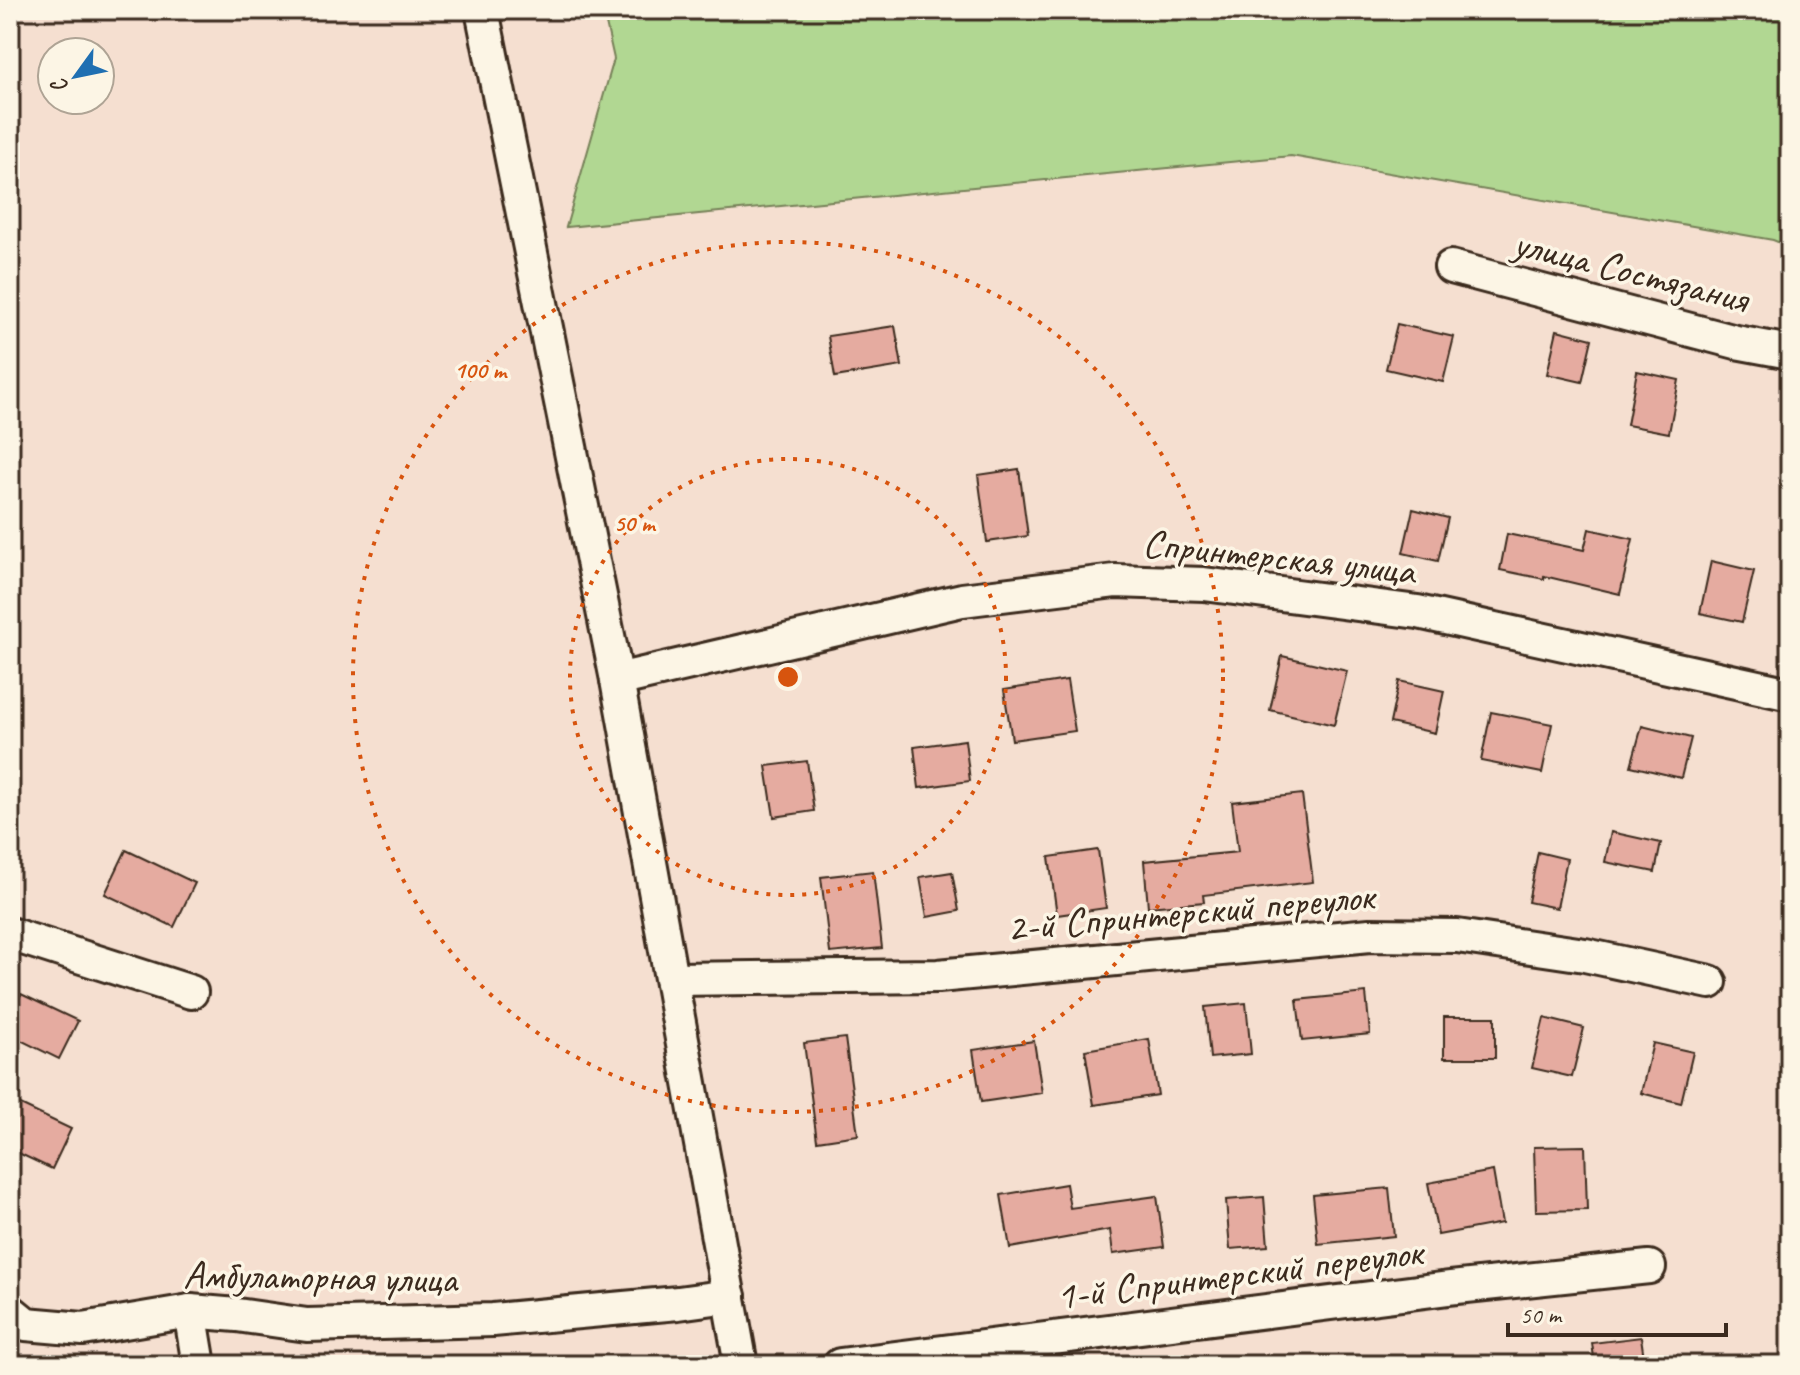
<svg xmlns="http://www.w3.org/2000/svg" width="1800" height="1375" font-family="Caveat,sans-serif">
	<rect width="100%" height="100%" fill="#f5dfd0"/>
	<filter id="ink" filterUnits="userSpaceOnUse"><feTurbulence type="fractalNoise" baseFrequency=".0125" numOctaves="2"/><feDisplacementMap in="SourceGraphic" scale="16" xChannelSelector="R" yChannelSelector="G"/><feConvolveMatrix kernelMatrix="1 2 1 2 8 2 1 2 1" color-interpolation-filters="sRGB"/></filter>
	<g filter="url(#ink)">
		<polygon fill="#b1d792" stroke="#768058" stroke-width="2" points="603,10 1790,10 1790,247 1773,240 1291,156 566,227 614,59"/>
		<g fill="#e5aba0" stroke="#3b2a1e" stroke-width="2">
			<polygon points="1397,324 1454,337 1443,382 1386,369"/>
			<polygon points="895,326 902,366 835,377 828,336"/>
			<polygon points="1557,330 1592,339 1582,382 1547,374"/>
			<polygon points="1637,371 1679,380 1669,433 1627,425"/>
			<polygon points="1019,469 1028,536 987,542 978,475"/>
			<polygon points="1413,509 1448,518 1438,561 1403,553"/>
			<polygon points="1589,529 1633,539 1620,594 1544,576 1544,579 1500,570 1507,534 1584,550"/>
			<polygon points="1711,561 1754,571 1742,622 1700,613"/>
			<polygon points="1282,656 1347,671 1334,725 1270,710"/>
			<polygon points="1067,680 1075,731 1012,740 1004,690"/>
			<polygon points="1399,681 1444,691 1435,733 1390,723"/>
			<polygon points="1491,712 1552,724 1542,773 1481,761"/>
			<polygon points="1642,726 1691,738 1681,778 1631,766"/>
			<polygon points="965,740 970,781 919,788 914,747"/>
			<polygon points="807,761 814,811 774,817 766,766"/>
			<polygon points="1302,794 1313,882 1203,895 1204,902 1148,907 1144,861 1238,852 1232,802"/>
			<polygon points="1611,832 1661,843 1655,872 1605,862"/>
			<polygon points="126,850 195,883 174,927 105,894"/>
			<polygon points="1098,850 1106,908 1057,915 1049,857"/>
			<polygon points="1538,852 1567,859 1557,908 1528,902"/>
			<polygon points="873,871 882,948 830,953 821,877"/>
			<polygon points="952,872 959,911 927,917 920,877"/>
			<polygon points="1366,993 1370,1034 1302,1041 1297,1000"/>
			<polygon points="21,994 78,1021 59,1059 10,1035 10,1017"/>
			<polygon points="1246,1003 1251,1054 1210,1058 1205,1007"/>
			<rect x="1444" y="1017" width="51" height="41"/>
			<polygon points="1544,1018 1584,1028 1572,1077 1532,1068"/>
			<polygon points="845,1038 858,1135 817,1141 804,1043"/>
			<polygon points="1149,1039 1158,1095 1094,1105 1085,1050"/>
			<polygon points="1034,1041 1042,1093 981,1102 973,1050"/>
			<polygon points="1653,1043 1693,1052 1681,1103 1641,1093"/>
			<polygon points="10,1100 71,1129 52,1169 10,1149"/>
			<polygon points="1585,1146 1587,1210 1536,1211 1534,1147"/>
			<polygon points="1493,1171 1502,1223 1438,1235 1428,1183"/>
			<polygon points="1066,1184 1070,1208 1157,1196 1164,1247 1113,1254 1110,1230 1010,1248 1001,1195"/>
			<polygon points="1389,1188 1394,1236 1318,1244 1313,1195"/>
			<polygon points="1264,1197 1268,1246 1230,1249 1226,1200"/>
			<polygon points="1641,1337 1645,1365 1595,1365 1592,1343"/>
		</g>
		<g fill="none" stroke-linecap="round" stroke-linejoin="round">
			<defs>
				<g id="minor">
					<polyline points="482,10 617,680 741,1365"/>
					<polyline points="1451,267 1736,342 1790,352"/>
					<polyline points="617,680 962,600 1115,581 1204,584 1418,612 1790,694"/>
					<polyline points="10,934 191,992"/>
					<polyline points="673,979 938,976 1370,935 1457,936 1585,955 1710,982"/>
					<polyline points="10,1311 26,1324 83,1329 190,1311 237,1315 307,1325 493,1320 678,1303 729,1296"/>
					<polyline points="190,1311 199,1365"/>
					<polyline points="840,1365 1449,1288 1649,1267"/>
				</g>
			</defs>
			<use href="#minor" stroke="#3b2a1e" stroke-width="38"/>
			<use href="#minor" stroke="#fcf5e5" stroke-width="32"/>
		</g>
	</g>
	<g fill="none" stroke="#d7540e" stroke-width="4" stroke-dasharray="4 8">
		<circle cx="788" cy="677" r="218"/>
		<circle cx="788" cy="677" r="435"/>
	</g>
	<g text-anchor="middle" stroke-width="7" stroke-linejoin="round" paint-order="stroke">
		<g font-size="40" fill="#3b2a1e" stroke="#fcf5e5">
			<text transform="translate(1631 270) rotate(14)" y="14">улица Состязания</text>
			<text transform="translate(1279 556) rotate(6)" y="14">Спринтерская улица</text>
			<text transform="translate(1190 911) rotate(-5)" y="14">2-й Спринтерский переулок</text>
			<text transform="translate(1239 1273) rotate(-7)" y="14">1-й Спринтерский переулок</text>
			<text transform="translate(320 1276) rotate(1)" y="14">Амбулаторная улица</text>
		</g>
	</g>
	<circle cx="788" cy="677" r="12" fill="#d7540e" stroke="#fcf5e5" stroke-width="4"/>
	<g font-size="24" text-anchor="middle" font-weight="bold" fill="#d7540e" stroke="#fcf5e5" stroke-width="7" stroke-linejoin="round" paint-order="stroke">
		<text x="480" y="378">100 m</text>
		<text x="634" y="531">50 m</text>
	</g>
	<rect width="1800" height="1375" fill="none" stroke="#fcf5e5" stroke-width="40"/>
	<rect x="20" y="20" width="1760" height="1335" fill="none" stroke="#3b2a1e" stroke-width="3" filter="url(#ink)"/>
	<g transform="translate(76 76) rotate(237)"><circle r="38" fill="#fcf5e5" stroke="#afa495" stroke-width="2"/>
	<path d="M0-6L14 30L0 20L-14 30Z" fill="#1f6fb2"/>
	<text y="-12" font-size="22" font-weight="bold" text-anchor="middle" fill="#3b2a1e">С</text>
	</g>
	<path d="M1508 1323v12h218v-12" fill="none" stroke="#3b2a1e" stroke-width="4"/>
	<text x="1520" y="1323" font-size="24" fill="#3b2a1e" stroke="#fcf5e5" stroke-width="6" paint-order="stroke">50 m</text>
</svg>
